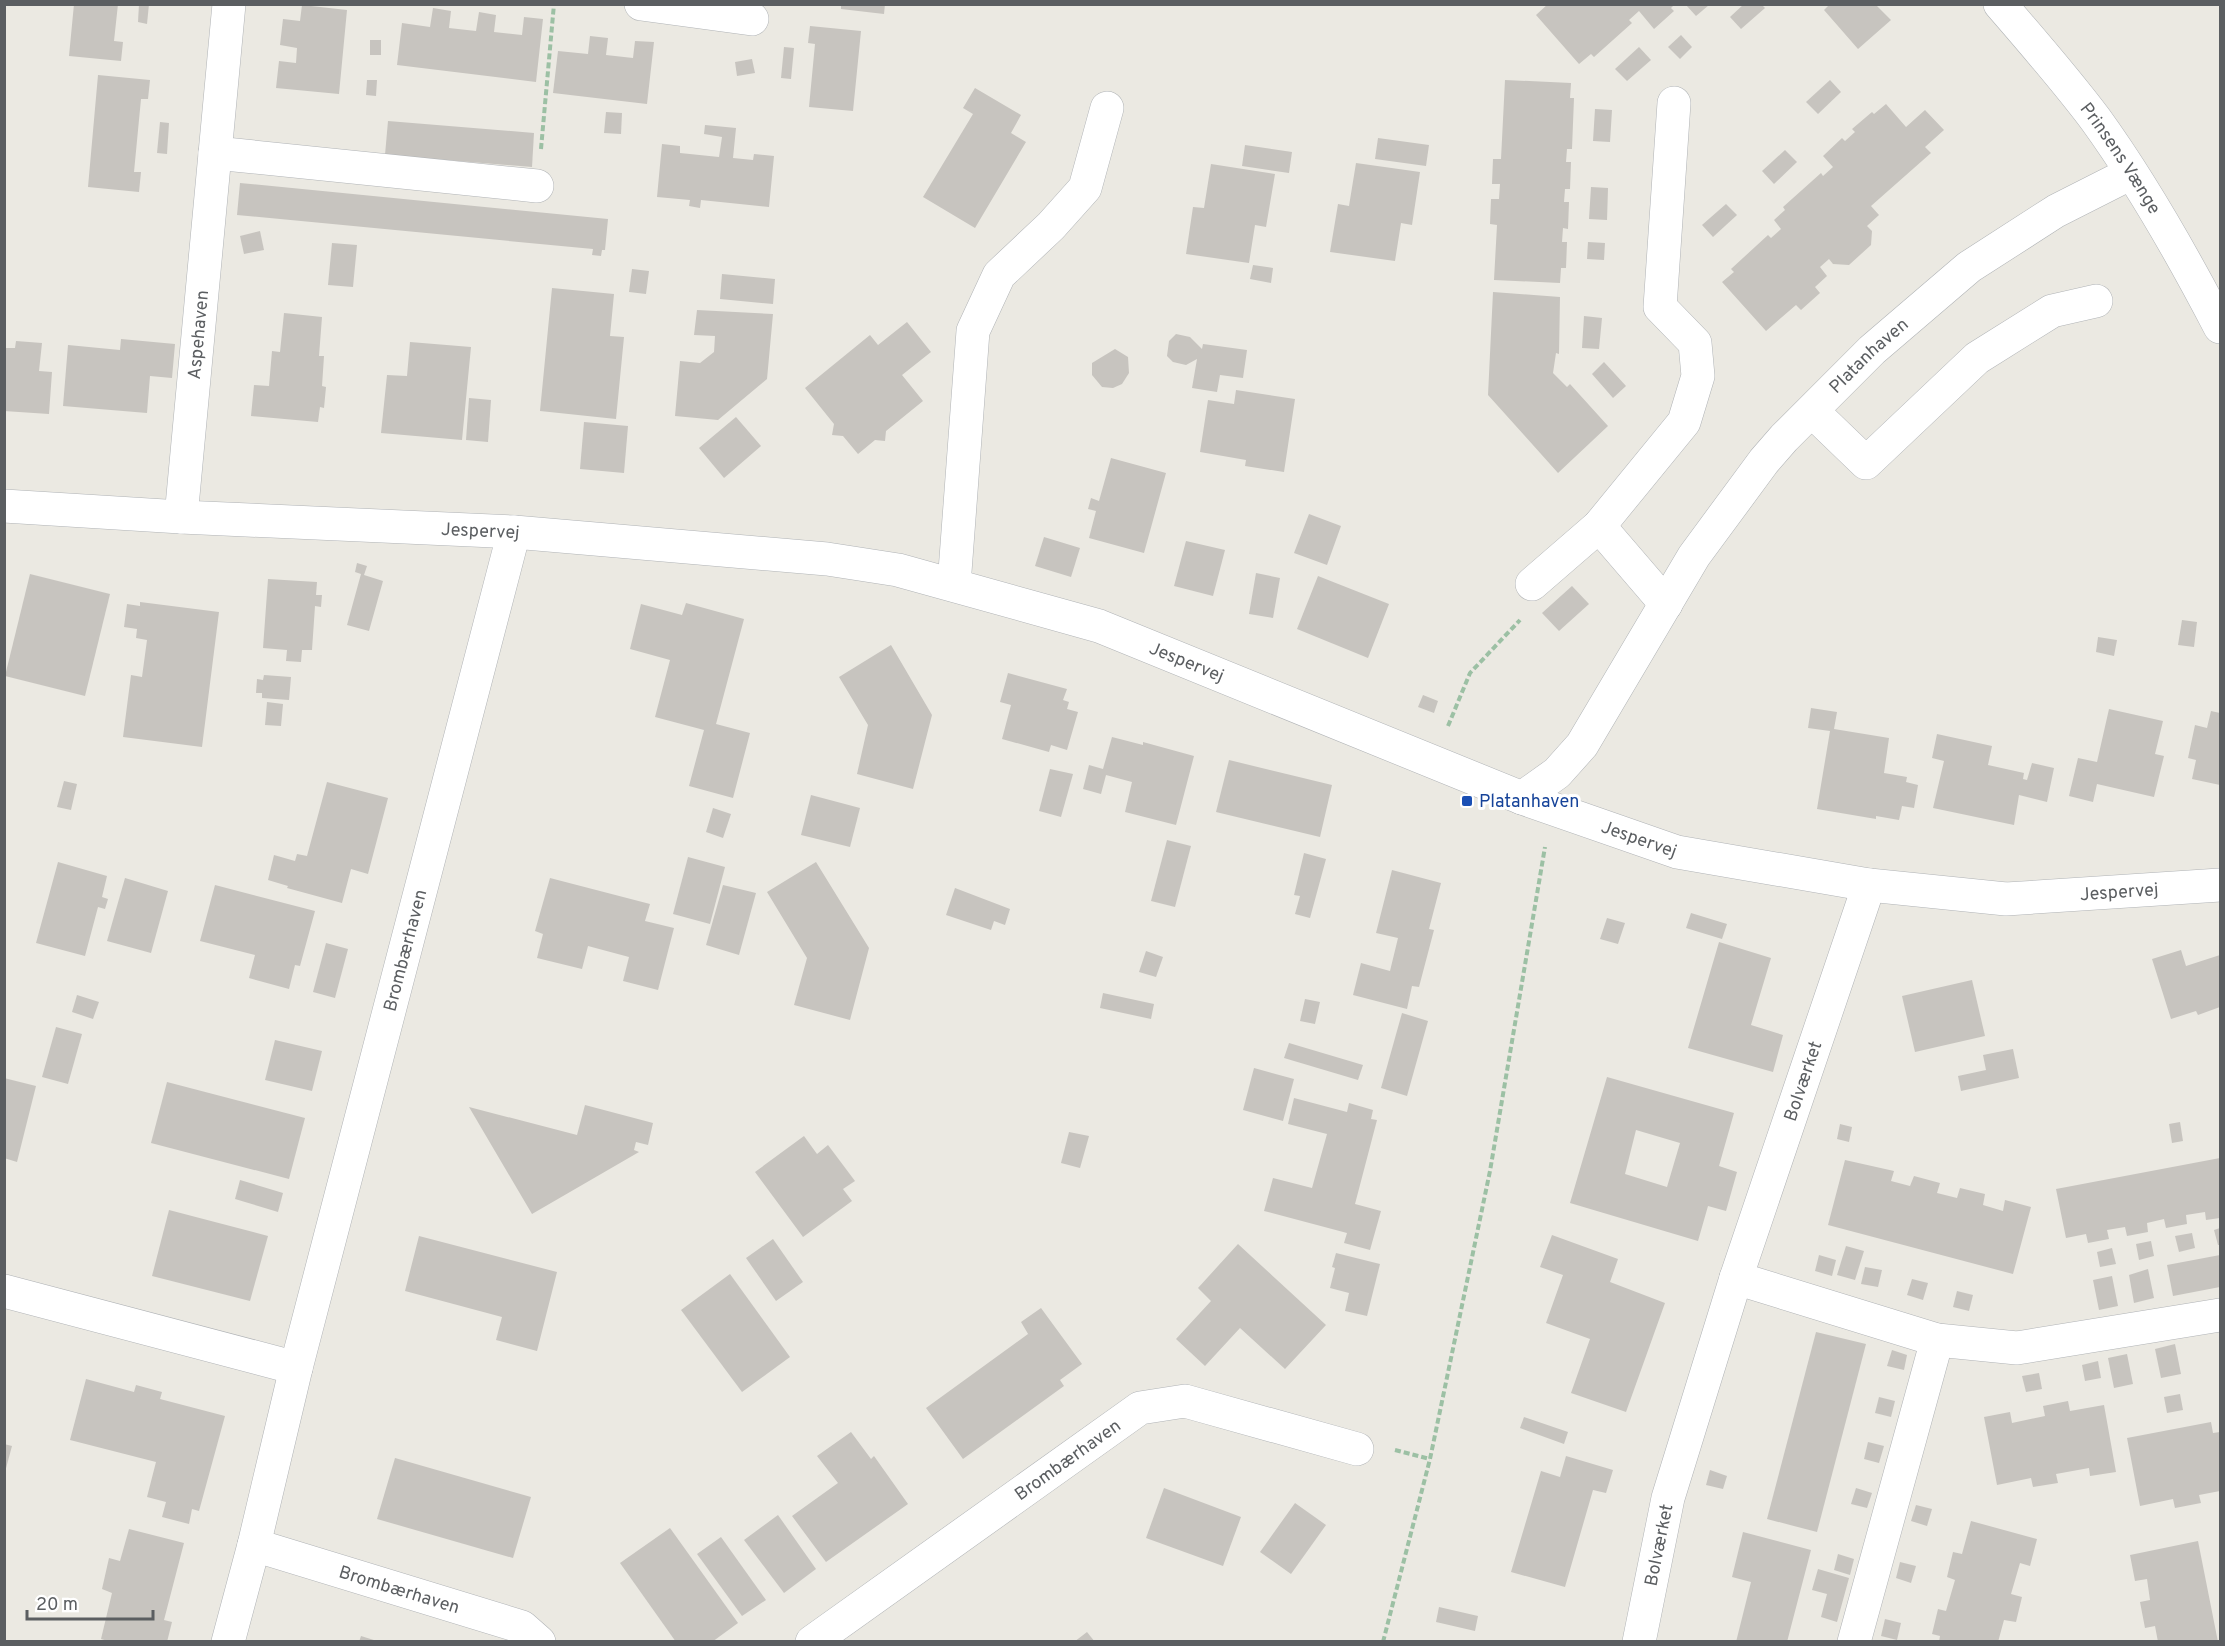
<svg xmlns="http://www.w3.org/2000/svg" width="2225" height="1646" font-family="Overpass,sans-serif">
	<rect width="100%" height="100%" fill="#ebe9e2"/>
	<g fill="#c7c4bf" fill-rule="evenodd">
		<polygon points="74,4 118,4 114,41 123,42 121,61 69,56"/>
		<polygon points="139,4 149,4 147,24 138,22"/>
		<polygon points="841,4 885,4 884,14 841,9"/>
		<polygon points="1548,4 1675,4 1671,8 1674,11 1654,29 1639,11 1629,20 1632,23 1594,57 1591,54 1579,64 1536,15"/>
		<polygon points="1744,4 1761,4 1765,8 1741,29 1730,17"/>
		<polygon points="1830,4 1879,4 1877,6 1891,20 1858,49 1824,10"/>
		<polygon points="302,5 347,10 339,94 276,88 279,61 296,63 297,48 280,45 283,19 300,21"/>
		<polygon points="1686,5 1709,5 1696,16"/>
		<polygon points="433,8 451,11 449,28 476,31 479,12 496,15 494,32 522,35 524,17 543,19 536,82 397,65 402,23 430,27"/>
		<polygon points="810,26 861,31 853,111 809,107 815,44 808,43"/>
		<polygon points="1681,35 1692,47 1680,59 1668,47"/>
		<polygon points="590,36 608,38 606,55 633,58 635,41 654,42 647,104 553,93 558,51 588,54"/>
		<rect x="370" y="40" width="11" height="15"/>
		<polygon points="784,47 794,48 791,79 781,78"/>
		<polygon points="1639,47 1651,60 1627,81 1615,69"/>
		<polygon points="752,59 755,73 737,76 735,62"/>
		<polygon points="98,75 150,80 148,99 141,99 134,172 141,172 139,192 88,187"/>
		<polygon points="367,80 377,80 376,96 366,95"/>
		<polygon points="1505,80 1571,83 1570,98 1574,98 1572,149 1567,149 1566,162 1571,162 1570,189 1565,189 1564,202 1569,202 1568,229 1563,228 1562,242 1567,242 1566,268 1561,268 1560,283 1494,280 1497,225 1490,224 1491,199 1499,199 1500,184 1492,184 1493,159 1501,159"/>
		<polygon points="1830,80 1841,92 1818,114 1806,102"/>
		<polygon points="975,88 1021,115 1011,133 1026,142 975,228 923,197 973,114 963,108"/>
		<polygon points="1886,104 1906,127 1925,110 1944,130 1925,147 1931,153 1871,206 1879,215 1867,226 1872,231 1871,245 1849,265 1833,264 1829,259 1820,267 1827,276 1815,287 1820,293 1801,310 1796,305 1766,331 1722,282 1734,272 1731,269 1768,235 1771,238 1781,229 1774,220 1785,210 1783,207 1821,173 1823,176 1833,167 1823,156 1842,138 1845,141 1855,132 1852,129 1872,112 1874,114"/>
		<polygon points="1595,109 1612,110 1610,142 1593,141"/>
		<polygon points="606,112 622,113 621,134 604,133"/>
		<polygon points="388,121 534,133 532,167 385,155"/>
		<polygon points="160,122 169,123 167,154 157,153"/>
		<polygon points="705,125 736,128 733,158 753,160 754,154 774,156 769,207 701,200 700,208 689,206 690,200 657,197 662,144 680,146 680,153 719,157 722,137 704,134"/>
		<polygon points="1378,138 1429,145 1426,166 1375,159"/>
		<polygon points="1245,145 1292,152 1289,173 1242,166"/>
		<polygon points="1785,150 1797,162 1774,184 1762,171"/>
		<polygon points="1356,163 1420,172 1412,225 1401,223 1395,261 1330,252 1338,204 1349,206"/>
		<polygon points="1211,164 1275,174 1266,227 1255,225 1249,263 1186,254 1193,207 1204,208"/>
		<polygon points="240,183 608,219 605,250 602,250 601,256 592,255 593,249 237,215"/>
		<polygon points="1591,187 1608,188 1607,220 1589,219"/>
		<polygon points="1726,204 1737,215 1713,237 1702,225"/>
		<polygon points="260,231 264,250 244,254 240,236"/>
		<polygon points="1588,242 1605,243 1604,260 1587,259"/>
		<polygon points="332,243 357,245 353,287 328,285"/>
		<polygon points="1253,265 1273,268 1271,283 1250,279"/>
		<polygon points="632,269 649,271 646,294 629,292"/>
		<polygon points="722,274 775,279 773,304 720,299"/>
		<polygon points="552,288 614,294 610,336 624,337 616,419 540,411"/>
		<polygon points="1493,292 1560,297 1559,354 1556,353 1553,373 1567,387 1570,384 1608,426 1558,473 1488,395"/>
		<polygon points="697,310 773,314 767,379 718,420 675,416 680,361 700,363 714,352 715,336 694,335"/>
		<polygon points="284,313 322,317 319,356 324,356 322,386 326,387 324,408 320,407 318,422 251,416 254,385 269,386 272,351 280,352"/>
		<polygon points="1584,316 1602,318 1599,349 1582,348"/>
		<polygon points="907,322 931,352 902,375 923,401 886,431 885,441 875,440 858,454 843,436 832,435 834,424 805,388 870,335 878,345"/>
		<polygon points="1176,334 1190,337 1202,349 1203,344 1247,350 1243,378 1220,375 1217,392 1192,388 1197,359 1186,365 1173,362 1167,356 1169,341"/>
		<polygon points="121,339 175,344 172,378 150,376 147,413 63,406 68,345 120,350"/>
		<polygon points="16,341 42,343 39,371 52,372 49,414 4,411 4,348 15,348"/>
		<polygon points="410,342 471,347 462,440 381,433 387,375 407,376"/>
		<polygon points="1115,349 1128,357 1129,373 1122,384 1113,388 1102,387 1092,375 1092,363"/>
		<polygon points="1604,362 1626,386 1613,398 1592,374"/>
		<polygon points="1236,390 1295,399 1284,472 1245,466 1246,460 1200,452 1208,400 1234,404"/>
		<polygon points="469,398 491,400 488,442 466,440"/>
		<polygon points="736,417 761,446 724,478 699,448"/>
		<polygon points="584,422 628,426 624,473 580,469"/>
		<polygon points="1111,458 1166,473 1144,553 1089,538 1096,511 1088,509 1091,498 1099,501"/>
		<polygon points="1309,514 1341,526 1327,565 1294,553"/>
		<polygon points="1044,537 1080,548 1071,577 1035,566"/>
		<polygon points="1186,541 1225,550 1213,596 1174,586"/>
		<polygon points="357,563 367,566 364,575 383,581 369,631 347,625 361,574 355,572"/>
		<polygon points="1256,573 1280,578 1273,618 1249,614"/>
		<polygon points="30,574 110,594 85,696 5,676"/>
		<polygon points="1318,576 1389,604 1368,658 1297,629"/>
		<polygon points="268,579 317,582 316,595 322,595 321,607 315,606 312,650 302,650 301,662 286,661 287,650 263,648"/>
		<polygon points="1572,586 1589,604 1559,631 1542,613"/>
		<polygon points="140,602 219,612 202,747 123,737 131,675 142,677 147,640 136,638 137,629 124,627 127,604 140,606"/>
		<polygon points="686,603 744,619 716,724 750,733 733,798 689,786 704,730 655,717 670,660 630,649 641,604 682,615"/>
		<polygon points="2182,620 2197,622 2194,647 2178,645"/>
		<polygon points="2098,637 2117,640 2114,656 2096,652"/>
		<polygon points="891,645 932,715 913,789 857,774 868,725 839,677"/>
		<polygon points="1008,673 1067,689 1063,700 1069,702 1067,709 1078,712 1067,750 1051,745 1049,752 1002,739 1011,705 1000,702"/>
		<polygon points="264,675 291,677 289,700 262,698 262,693 256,693 257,679 263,680"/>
		<polygon points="1423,695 1438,701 1434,713 1418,707"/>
		<polygon points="267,702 283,704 281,726 265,725"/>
		<polygon points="1811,708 1837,712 1834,729 1889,738 1884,773 1907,777 1906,782 1918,785 1914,808 1902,806 1899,820 1876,816 1876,819 1817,809 1830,731 1808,728"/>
		<polygon points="2109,709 2163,721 2155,754 2164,756 2154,797 2097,784 2093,802 2069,796 2078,758 2097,762"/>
		<polygon points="2211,711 2220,713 2220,785 2192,779 2196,760 2188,758 2195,725 2207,728"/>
		<polygon points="1937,734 1992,746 1988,765 2024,773 2023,779 2027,780 2032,763 2054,768 2047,802 2019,795 2014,825 1933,808 1944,761 1932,758"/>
		<polygon points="1112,737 1143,745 1143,742 1194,756 1176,825 1125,812 1132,782 1106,775 1101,794 1083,789 1089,765 1103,769"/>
		<polygon points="1229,760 1332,785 1320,837 1216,812"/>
		<polygon points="1050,769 1073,774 1061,817 1039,811"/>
		<polygon points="64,781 77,784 71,810 57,807"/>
		<polygon points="327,782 388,798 368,874 351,869 342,903 287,888 288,886 268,880 274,855 295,861 297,854 307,856"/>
		<polygon points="811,795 860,808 850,847 801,835"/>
		<polygon points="713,808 731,814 723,838 706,832"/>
		<polygon points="1167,840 1191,846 1175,907 1151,901"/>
		<polygon points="1304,853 1326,859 1310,918 1295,914 1300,896 1294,895"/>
		<polygon points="688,857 725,867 710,924 673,914"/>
		<polygon points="58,862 107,876 102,897 108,899 105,909 98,907 85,956 36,943"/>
		<polygon points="816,862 869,948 850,1020 794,1005 807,958 767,892"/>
		<polygon points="1392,870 1441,883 1429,929 1434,930 1419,987 1412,986 1407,1009 1353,995 1361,963 1390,971 1398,938 1376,933"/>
		<polygon points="125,878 168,891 151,953 107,941"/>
		<polygon points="550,878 650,904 645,921 674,928 658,990 623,981 629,957 588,946 582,969 537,958 543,934 535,931"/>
		<polygon points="215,885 315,911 300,966 295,965 289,989 249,978 255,955 200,941"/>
		<polygon points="723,885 756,893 739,955 706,945"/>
		<polygon points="955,888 1010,909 1005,925 994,921 991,930 946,915"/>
		<polygon points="1691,913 1727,924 1722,939 1686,928"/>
		<polygon points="1607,918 1625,923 1618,944 1600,939"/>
		<polygon points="1719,942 1771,958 1751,1025 1783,1035 1773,1072 1688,1048"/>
		<polygon points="326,943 348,949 335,998 313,992"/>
		<polygon points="2181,950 2186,966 2220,955 2220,1007 2198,1015 2196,1011 2171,1019 2152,959"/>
		<polygon points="1146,951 1163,957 1156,977 1139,972"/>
		<polygon points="1972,980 1985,1036 1915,1052 1902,996"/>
		<polygon points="1103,993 1154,1004 1151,1019 1100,1008"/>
		<polygon points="77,995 99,1002 93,1019 72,1012"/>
		<polygon points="1305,999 1320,1002 1315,1024 1300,1021"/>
		<polygon points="1402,1013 1428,1021 1407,1096 1381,1088"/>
		<polygon points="56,1027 82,1034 68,1084 42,1077"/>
		<polygon points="275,1040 322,1051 312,1091 265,1080"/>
		<polygon points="1289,1043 1363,1065 1358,1080 1284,1058"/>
		<polygon points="2013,1049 2019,1078 1961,1091 1958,1076 1986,1070 1983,1055"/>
		<polygon points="1254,1068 1294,1079 1283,1121 1243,1110"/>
		<path d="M 1607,1077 L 1734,1113 L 1719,1166 L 1737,1172 L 1726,1211 L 1708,1206 L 1698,1241 L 1570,1203 ZM 1636,1130 L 1680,1143 L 1667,1187 L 1625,1174 Z"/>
		<polygon points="4,1078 36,1086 17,1162 4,1158"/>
		<polygon points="167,1082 305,1118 289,1179 151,1143"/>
		<polygon points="1294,1098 1347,1112 1349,1103 1373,1110 1371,1119 1377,1120 1355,1204 1381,1211 1370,1250 1344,1243 1347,1233 1264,1211 1273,1178 1312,1188 1327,1134 1288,1124"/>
		<polygon points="585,1105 653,1123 648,1145 636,1142 634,1150 639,1152 532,1214 469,1107 577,1135"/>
		<polygon points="2180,1122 2183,1141 2172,1143 2169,1124"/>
		<polygon points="1840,1124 1852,1127 1849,1142 1837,1139"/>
		<polygon points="1069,1132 1089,1136 1080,1168 1061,1163"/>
		<polygon points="804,1136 817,1154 828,1145 855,1181 843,1189 852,1201 803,1237 755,1172"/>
		<polygon points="2220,1158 2220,1218 2206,1220 2205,1212 2186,1215 2187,1224 2166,1228 2164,1219 2147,1223 2148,1232 2127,1236 2125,1227 2107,1230 2109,1239 2088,1243 2086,1234 2066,1238 2056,1189"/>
		<polygon points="1845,1160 1894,1171 1891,1181 1910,1186 1914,1176 1940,1183 1937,1193 1957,1198 1960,1188 1985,1194 1983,1205 2003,1211 2005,1200 2031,1207 2013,1274 1828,1225"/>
		<polygon points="240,1180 283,1193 278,1212 235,1199"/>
		<polygon points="169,1210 268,1236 250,1301 152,1276"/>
		<polygon points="2220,1228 2220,1245 2218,1245 2214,1230"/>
		<polygon points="2192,1233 2195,1248 2179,1252 2175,1236"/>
		<polygon points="1552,1235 1618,1259 1610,1282 1665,1303 1626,1412 1571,1393 1590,1339 1546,1323 1563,1275 1540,1267"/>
		<polygon points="419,1236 557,1272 537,1351 496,1340 502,1317 405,1291"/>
		<polygon points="773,1239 803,1282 776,1301 746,1258"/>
		<polygon points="2151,1241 2154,1256 2139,1260 2136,1244"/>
		<polygon points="1238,1244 1326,1325 1285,1369 1240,1328 1205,1366 1176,1339 1211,1301 1198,1288"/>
		<polygon points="1846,1246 1864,1251 1855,1280 1837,1275"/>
		<polygon points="2112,1248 2116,1264 2100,1267 2097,1252"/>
		<polygon points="1336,1253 1380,1264 1367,1316 1345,1311 1349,1293 1330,1288 1335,1268 1332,1267"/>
		<polygon points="1819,1255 1836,1260 1832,1276 1815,1271"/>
		<polygon points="2220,1255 2220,1287 2173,1296 2167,1265"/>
		<polygon points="1865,1267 1882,1270 1878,1287 1861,1284"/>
		<polygon points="2148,1269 2154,1298 2134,1303 2129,1275"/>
		<polygon points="730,1274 790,1357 742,1392 681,1310"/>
		<polygon points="2112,1276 2118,1306 2099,1310 2093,1280"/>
		<polygon points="1912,1279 1928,1283 1923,1300 1907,1295"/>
		<polygon points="1957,1291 1973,1295 1969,1311 1953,1307"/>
		<polygon points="1041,1308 1082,1364 1060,1380 1064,1386 963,1459 926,1408 1028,1334 1031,1339 1021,1322"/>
		<polygon points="1816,1332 1866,1344 1817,1532 1767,1519"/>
		<polygon points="2175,1344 2181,1374 2161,1378 2155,1349"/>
		<polygon points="1892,1350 1907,1355 1904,1370 1887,1366"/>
		<polygon points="2127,1354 2133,1384 2114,1388 2108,1358"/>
		<polygon points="2098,1361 2101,1378 2085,1381 2082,1365"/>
		<polygon points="2039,1373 2042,1389 2026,1392 2022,1376"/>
		<polygon points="86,1379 134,1392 136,1385 162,1392 160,1399 225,1416 199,1511 192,1509 189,1524 162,1517 166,1502 147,1497 156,1462 70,1440"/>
		<polygon points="2180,1394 2183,1410 2167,1413 2164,1397"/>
		<polygon points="1879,1397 1895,1401 1891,1417 1875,1413"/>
		<polygon points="2068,1401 2070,1411 2104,1405 2116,1472 2090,1476 2089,1468 2056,1474 2058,1483 2033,1487 2031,1478 1997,1485 1984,1417 2010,1412 2012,1423 2045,1416 2043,1406"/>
		<polygon points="1524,1417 1568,1432 1564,1444 1520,1428"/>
		<polygon points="2211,1422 2213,1433 2220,1432 2220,1491 2199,1495 2201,1503 2175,1508 2173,1499 2140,1506 2127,1438"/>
		<polygon points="851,1432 871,1459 874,1456 908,1504 826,1562 792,1516 838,1483 817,1456"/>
		<polygon points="1868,1442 1884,1446 1879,1463 1864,1459"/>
		<polygon points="4,1444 12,1446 5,1472 4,1472"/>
		<polygon points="1566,1456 1613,1470 1606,1493 1593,1490 1565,1587 1511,1572 1541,1471 1560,1477"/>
		<polygon points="395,1458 531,1497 513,1558 377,1519"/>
		<polygon points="1710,1470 1727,1476 1723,1489 1706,1485"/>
		<polygon points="1164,1488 1241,1517 1223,1566 1146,1538"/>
		<polygon points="1856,1488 1872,1493 1867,1508 1851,1504"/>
		<polygon points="1295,1503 1326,1525 1291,1574 1260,1552"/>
		<polygon points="1916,1505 1932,1509 1927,1526 1911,1521"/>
		<polygon points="778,1515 816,1569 784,1593 744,1540"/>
		<polygon points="1971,1521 2037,1539 2030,1566 2020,1563 2011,1594 2022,1597 2016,1622 2004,1620 1998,1642 1939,1642 1940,1636 1932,1634 1938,1609 1946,1611 1955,1580 1947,1577 1953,1552 1962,1554"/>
		<polygon points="670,1528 738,1623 712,1642 676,1642 620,1563"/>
		<polygon points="129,1529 184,1543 164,1620 172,1622 167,1642 111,1642 101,1639 112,1593 102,1589 109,1558 120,1561"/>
		<polygon points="1743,1532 1811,1550 1787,1642 1736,1642 1751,1582 1732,1577"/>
		<polygon points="721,1537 766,1600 742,1616 697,1554"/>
		<polygon points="2198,1541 2218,1642 2158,1642 2155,1626 2145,1628 2140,1602 2150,1600 2147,1579 2135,1581 2130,1555"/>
		<polygon points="1838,1554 1854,1559 1850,1575 1834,1570"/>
		<polygon points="1900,1562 1916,1566 1911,1583 1896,1578"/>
		<polygon points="1818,1569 1849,1578 1837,1622 1821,1617 1827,1594 1812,1590"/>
		<polygon points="1439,1607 1478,1616 1475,1631 1436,1622"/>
		<polygon points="1885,1619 1901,1623 1897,1640 1881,1636"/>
		<polygon points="1087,1632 1095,1642 1074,1642"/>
		<polygon points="361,1636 377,1641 377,1642 359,1642"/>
	</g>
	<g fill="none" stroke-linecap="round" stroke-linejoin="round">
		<defs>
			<g id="minor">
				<polyline points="641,4 752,19"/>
				<path id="s1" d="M 2000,4 C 2033,42 2066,80 2096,120 C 2143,185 2183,256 2220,327"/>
				<polyline points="215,153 537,186"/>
				<polyline points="1812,411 1866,463 1977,358 2052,311 2096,301"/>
				<path id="s2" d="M 4,506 L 181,517 L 514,532 L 827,559 L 898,570 L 1099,626 L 1522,798 L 1677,852 L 1869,885 L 2006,899 L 2220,885"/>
				<path id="s3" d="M 181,517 L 229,4"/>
				<polyline points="1599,526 1666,604"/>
				<polyline points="1532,584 1599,526 1684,422 1698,376 1695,343 1660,307 1674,103"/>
				<polyline points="954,585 973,331 999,275 1051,226 1085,188 1107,108"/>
				<path id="s4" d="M 1522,798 L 1557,773 L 1582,745 L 1694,556 L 1764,461 L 1784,438 L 1872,350 L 1969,267 L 2056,211 L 2131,173"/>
				<polyline points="1736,1278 1937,1340 2017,1348 2220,1315"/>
				<polyline points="4,1291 296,1368"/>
				<path id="s5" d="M 254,1545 L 522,1627 L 539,1642"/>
				<path id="s6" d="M 228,1642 L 254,1545 L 296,1368 L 514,532"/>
				<path id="s7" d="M 812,1642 L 1140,1408 L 1185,1401 L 1357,1449"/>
				<path id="s8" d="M 1639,1642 L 1668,1498 L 1736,1278 L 1869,885"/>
				<polyline points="1854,1642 1937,1340"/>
			</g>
		</defs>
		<use href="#minor" stroke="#b0b3b6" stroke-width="34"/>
		<g stroke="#9cc0a4" stroke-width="4" stroke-dasharray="6 3" stroke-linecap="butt">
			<polyline points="541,149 554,4"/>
			<polyline points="1448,726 1470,673 1520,620"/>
			<polyline points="1395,1450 1430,1459"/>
			<polyline points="1383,1642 1430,1459 1490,1171 1545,847"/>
		</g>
		<use href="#minor" stroke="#fff" stroke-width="33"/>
	</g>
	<rect fill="#1a4fb4" stroke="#fff" stroke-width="2" x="1461" y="795" width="12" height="12" rx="3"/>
	<g text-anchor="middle" stroke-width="6" stroke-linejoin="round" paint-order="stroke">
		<g font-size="18" fill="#5b5e61" stroke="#fff">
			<text dy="6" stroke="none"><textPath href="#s1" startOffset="196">Prinsens Vænge</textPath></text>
			<text dy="6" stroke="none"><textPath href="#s3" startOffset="183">Aspehaven</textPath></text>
			<text dy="6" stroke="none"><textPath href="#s4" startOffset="567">Platanhaven</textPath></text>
			<text dy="6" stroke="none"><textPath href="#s2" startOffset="477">Jespervej</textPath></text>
			<text dy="6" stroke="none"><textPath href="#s2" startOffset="1200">Jespervej</textPath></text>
			<text dy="6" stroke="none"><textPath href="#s2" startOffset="1686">Jespervej</textPath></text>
			<text dy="6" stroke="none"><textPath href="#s2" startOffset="2172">Jespervej</textPath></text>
			<text dy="6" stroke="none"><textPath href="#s6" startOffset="714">Brombærhaven</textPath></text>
			<text dy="6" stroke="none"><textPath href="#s8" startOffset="585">Bolværket</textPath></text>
			<text dy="6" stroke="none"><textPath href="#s7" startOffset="314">Brombærhaven</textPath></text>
			<text dy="6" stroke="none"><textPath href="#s8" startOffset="99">Bolværket</textPath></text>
			<text dy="6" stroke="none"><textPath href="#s5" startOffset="152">Brombærhaven</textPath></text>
		</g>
		<g font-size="18" fill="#164399" stroke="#fff" text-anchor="start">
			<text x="1479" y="807">Platanhaven</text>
		</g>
	</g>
	<rect width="2225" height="1646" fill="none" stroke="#5b5e61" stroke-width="12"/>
	<path d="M27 1610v9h126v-9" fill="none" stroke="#5b5e61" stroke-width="3"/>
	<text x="36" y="1610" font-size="18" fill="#5b5e61" stroke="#ffffff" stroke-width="4.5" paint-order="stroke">20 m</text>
</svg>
